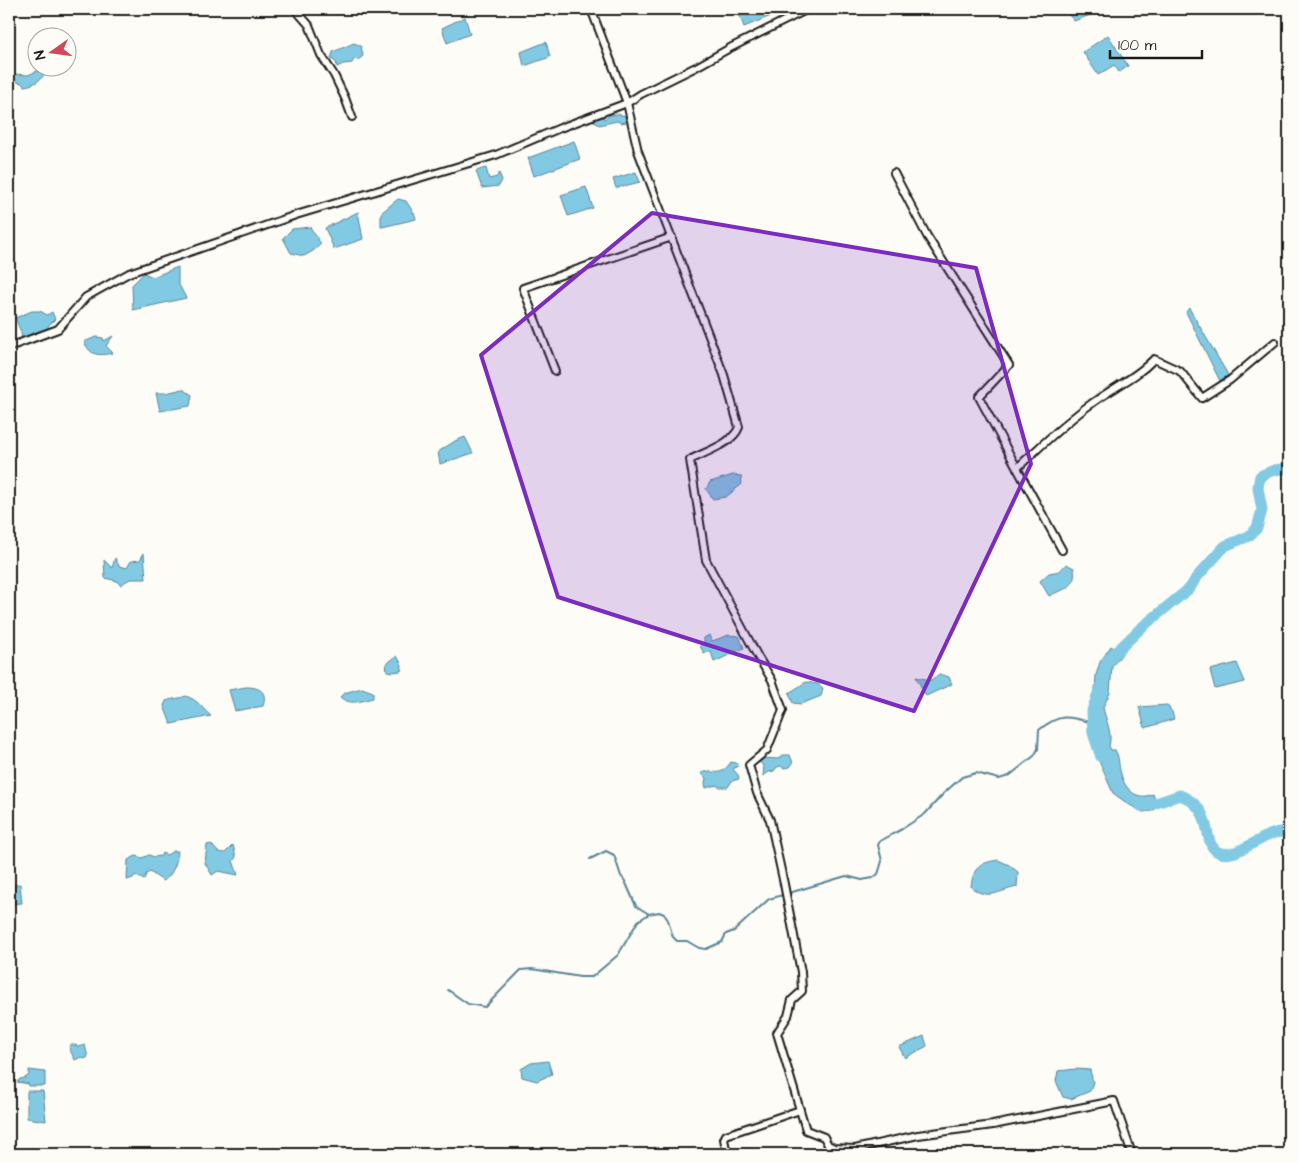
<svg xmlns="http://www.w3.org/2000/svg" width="1298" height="1163" font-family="'Architects Daughter',sans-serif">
	<rect width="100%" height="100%" fill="#fdfcf7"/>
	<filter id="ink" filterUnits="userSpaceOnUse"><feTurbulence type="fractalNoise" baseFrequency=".02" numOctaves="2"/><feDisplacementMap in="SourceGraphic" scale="10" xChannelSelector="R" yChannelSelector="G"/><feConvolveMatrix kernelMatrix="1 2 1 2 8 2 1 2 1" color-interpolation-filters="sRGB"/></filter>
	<g filter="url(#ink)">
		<g fill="#82cae3" stroke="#598493">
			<polygon points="737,9 782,9 783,11 744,27"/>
			<polygon points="1064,9 1106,9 1074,21"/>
			<polygon points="465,17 470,34 447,43 442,28"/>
			<polygon points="1108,35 1128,66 1119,72 1114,65 1098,75 1083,52"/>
			<polygon points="546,42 550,57 524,66 521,52"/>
			<polygon points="354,43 361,46 363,56 358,60 354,59 352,63 343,64 337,67 336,62 331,59 333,52"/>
			<path d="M 42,69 L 46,71 C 42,80 34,85 24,86 L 22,83 L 14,81 L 13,74 L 28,75 Z"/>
			<polygon points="618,114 625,116 626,122 621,123 617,121 599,125 592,120 594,117 600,115 605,119 610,115"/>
			<polygon points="574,141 580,159 534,176 528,158"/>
			<polygon points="486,168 489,179 497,177 499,173 502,180 499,186 482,188 476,171"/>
			<polygon points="636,172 640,182 616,188 613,179"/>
			<polygon points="586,187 593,208 568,216 561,195"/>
			<polygon points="398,199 406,201 415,215 416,219 382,227 381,227 381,213"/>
			<polygon points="358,212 363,239 334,249 325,228"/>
			<polygon points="310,227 321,244 313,251 304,256 291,253 283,238 292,229"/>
			<polygon points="178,267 178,283 186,298 133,310 132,285 144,273 153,277"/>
			<polygon points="1189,308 1228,375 1220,381 1186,312"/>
			<polygon points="32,311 40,311 47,315 52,312 55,319 48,326 50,332 22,342 21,332 15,318"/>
			<path d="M 113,336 L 106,346 L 113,353 C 98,356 91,356 84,342 L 96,337 L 103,338 L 104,341 Z"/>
			<polygon points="183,389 192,395 190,406 160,411 156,393 166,393"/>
			<polygon points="465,437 473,453 440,464 438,452 455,441"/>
			<polygon points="733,475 741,476 742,484 726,497 713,499 706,489 710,482"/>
			<polygon points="144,553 146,579 130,579 120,585 117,581 105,578 104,560 112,568 115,558 119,566 127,568 131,561 140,560"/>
			<path d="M 1066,564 L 1074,568 C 1077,589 1064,588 1049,596 L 1040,581 L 1049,573 L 1060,571 Z"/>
			<polygon points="709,635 712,641 729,635 739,636 744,648 714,662 711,651 704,653 700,646 704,643 704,638"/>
			<path d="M 1111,646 L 1122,654 L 1112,666 L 1110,693 L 1103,707 C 1105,719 1113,733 1109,746 L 1111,750 L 1115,750 C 1120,758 1118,765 1121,774 C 1125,790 1137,801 1153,794 L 1157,808 L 1152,811 L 1143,812 L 1128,804 L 1113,793 L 1098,759 L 1096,749 L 1098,741 L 1094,714 L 1096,675 L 1100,662 Z"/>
			<polygon points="397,656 402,665 401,671 392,672 387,671 386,664"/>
			<polygon points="1237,663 1245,682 1215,689 1210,670"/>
			<polygon points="939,674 949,677 952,684 926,696 916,677 931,680"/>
			<polygon points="806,682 818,684 823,688 821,696 801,704 793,703 789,693"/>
			<path d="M 246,687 C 259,687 268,691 263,706 L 235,711 L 229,690 Z"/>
			<path d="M 362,688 L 373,692 L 373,698 C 361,701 350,706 340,697 L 344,693 Z"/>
			<path d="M 186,696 C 201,702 200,707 211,716 L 171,724 L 164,706 L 166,701 C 173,698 180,699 186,696 Z"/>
			<polygon points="1167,705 1172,712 1174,719 1145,728 1139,707"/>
			<polygon points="783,755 790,755 793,763 790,767 784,768 781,766 777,767 774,771 769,772 763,776 764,766 759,762 760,758 778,759"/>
			<path d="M 731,762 L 736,763 L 738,766 L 733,769 L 738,775 L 739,779 L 732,781 L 728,787 L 719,787 L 716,785 L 706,788 L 705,783 L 706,778 L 701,773 C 715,768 718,780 731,762 Z"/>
			<polygon points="211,844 218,852 225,853 233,845 236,857 233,861 238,875 218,871 212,875 205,863 207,845"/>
			<path d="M 173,851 L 178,851 C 177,862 173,875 163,881 L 150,872 L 146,874 L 144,880 L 135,875 L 133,878 L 127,880 L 128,860 L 136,856 L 142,858 L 149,855 L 154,857 L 161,856 L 162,853 L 167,855 Z"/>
			<path d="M 998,860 L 1009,865 L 1018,872 L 1017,887 C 998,891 988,901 971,887 C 973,868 979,863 998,860 Z"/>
			<polygon points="20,884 22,903 9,904 9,887 12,885"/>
			<polygon points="924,1036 927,1046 905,1058 899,1047"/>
			<polygon points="70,1045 75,1045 79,1047 85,1045 88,1057 85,1059 81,1057 75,1060 69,1048"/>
			<polygon points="548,1061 552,1074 537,1081 522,1077 521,1069 531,1063"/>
			<polygon points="1076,1069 1090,1070 1093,1082 1090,1091 1071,1099 1063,1097 1056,1081 1058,1071"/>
			<polygon points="29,1070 45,1072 45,1086 29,1086 29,1084 17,1082 20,1079 25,1078 29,1075"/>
			<polygon points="27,1091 43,1091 46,1121 27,1118"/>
		</g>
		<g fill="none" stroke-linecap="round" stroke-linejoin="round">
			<g stroke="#598493" stroke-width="2">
				<polyline points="590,859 606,851 614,855 621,876 625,881 636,906 649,914"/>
				<path d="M 448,990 L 468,1004 L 485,1007 L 521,970 L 532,969 L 580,977 L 592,977 L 618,955 L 638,921 L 649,914 L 659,912 L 664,914 L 668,920 L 673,937 L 677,941 L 687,941 L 699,948 L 706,949 L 722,942 L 726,934 L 734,931 L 769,899 L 846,876 L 862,880 L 873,878 L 878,874 L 880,868 L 882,861 L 878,845 L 880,841 L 902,829 L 925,814 L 944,793 L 962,777 L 976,773 L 999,779 L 1009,776 L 1034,756 L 1038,749 L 1039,730 C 1060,713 1068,716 1093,723"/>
			</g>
			<g stroke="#82cae3" stroke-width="11">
				<polyline points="1107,661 1141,628 1190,588 1196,578 1225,546 1249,536 1257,528 1262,510 1258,488 1260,476 1274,470 1289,468"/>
				<polyline points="1099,690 1092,711 1093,733 1101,757"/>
				<path d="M 1141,806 L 1147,806 L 1180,795 C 1217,810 1200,842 1218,852 C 1234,860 1259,837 1275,833 C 1278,832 1283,832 1286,831 L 1289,833"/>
			</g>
			<defs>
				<g id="minor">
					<polyline points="295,9 309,25 321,55 334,75 345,98 352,117"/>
					<path d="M 591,9 L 627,103 L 638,151 L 724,375 L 739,427 C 733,444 704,452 690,460 L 706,560 L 758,657 L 772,680 L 783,710 L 767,750 L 749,765 L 757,793 L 770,820 L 784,884 L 801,972 L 802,991 L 792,1000 L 788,1016 L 777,1033 L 800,1110 L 726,1135 L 724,1139 L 727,1154"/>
					<path d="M 894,173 L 927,236 L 1009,365 L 979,397 L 1017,468 C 1041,446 1064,423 1091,404 C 1112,388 1136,378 1154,359 L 1180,371 L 1202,398 L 1230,380 L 1275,342"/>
					<polyline points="9,347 58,329 86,297 129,273 296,215 496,155 560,128 627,103 641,94 696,67 730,48 804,11 803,9"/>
					<polyline points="555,371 523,288 672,237"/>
					<polyline points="1017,468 1062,550"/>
					<polyline points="800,1110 806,1130 824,1137 828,1145 834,1148 855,1149 918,1135 993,1125 1114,1101 1132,1154"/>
				</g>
			</defs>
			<use href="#minor" stroke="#1c1c1c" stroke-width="10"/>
			<use href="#minor" stroke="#fdfcf7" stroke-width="6"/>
		</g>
	</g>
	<path fill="#7b2cbf" fill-opacity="0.2" stroke="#7b2cbf" stroke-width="4" stroke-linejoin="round" d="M 652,213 L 976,268 L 1031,464 L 914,711 L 558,597 L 481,355 Z"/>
	<rect width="1298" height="1163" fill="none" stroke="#fdfcf7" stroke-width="30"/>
	<rect x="15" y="15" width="1268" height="1133" fill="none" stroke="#1c1c1c" stroke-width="2" filter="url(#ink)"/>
	<g transform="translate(52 52) rotate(256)"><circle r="24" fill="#fdfcf7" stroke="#a3a29f"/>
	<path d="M0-4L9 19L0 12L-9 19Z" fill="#d1495b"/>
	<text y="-8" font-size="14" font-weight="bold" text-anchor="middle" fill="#1c1c1c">N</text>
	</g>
	<path d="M1110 50v8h92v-8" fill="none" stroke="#1c1c1c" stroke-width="2.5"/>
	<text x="1118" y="50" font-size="15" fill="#1c1c1c" stroke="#fdfcf7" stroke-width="4" paint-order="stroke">100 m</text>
</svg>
